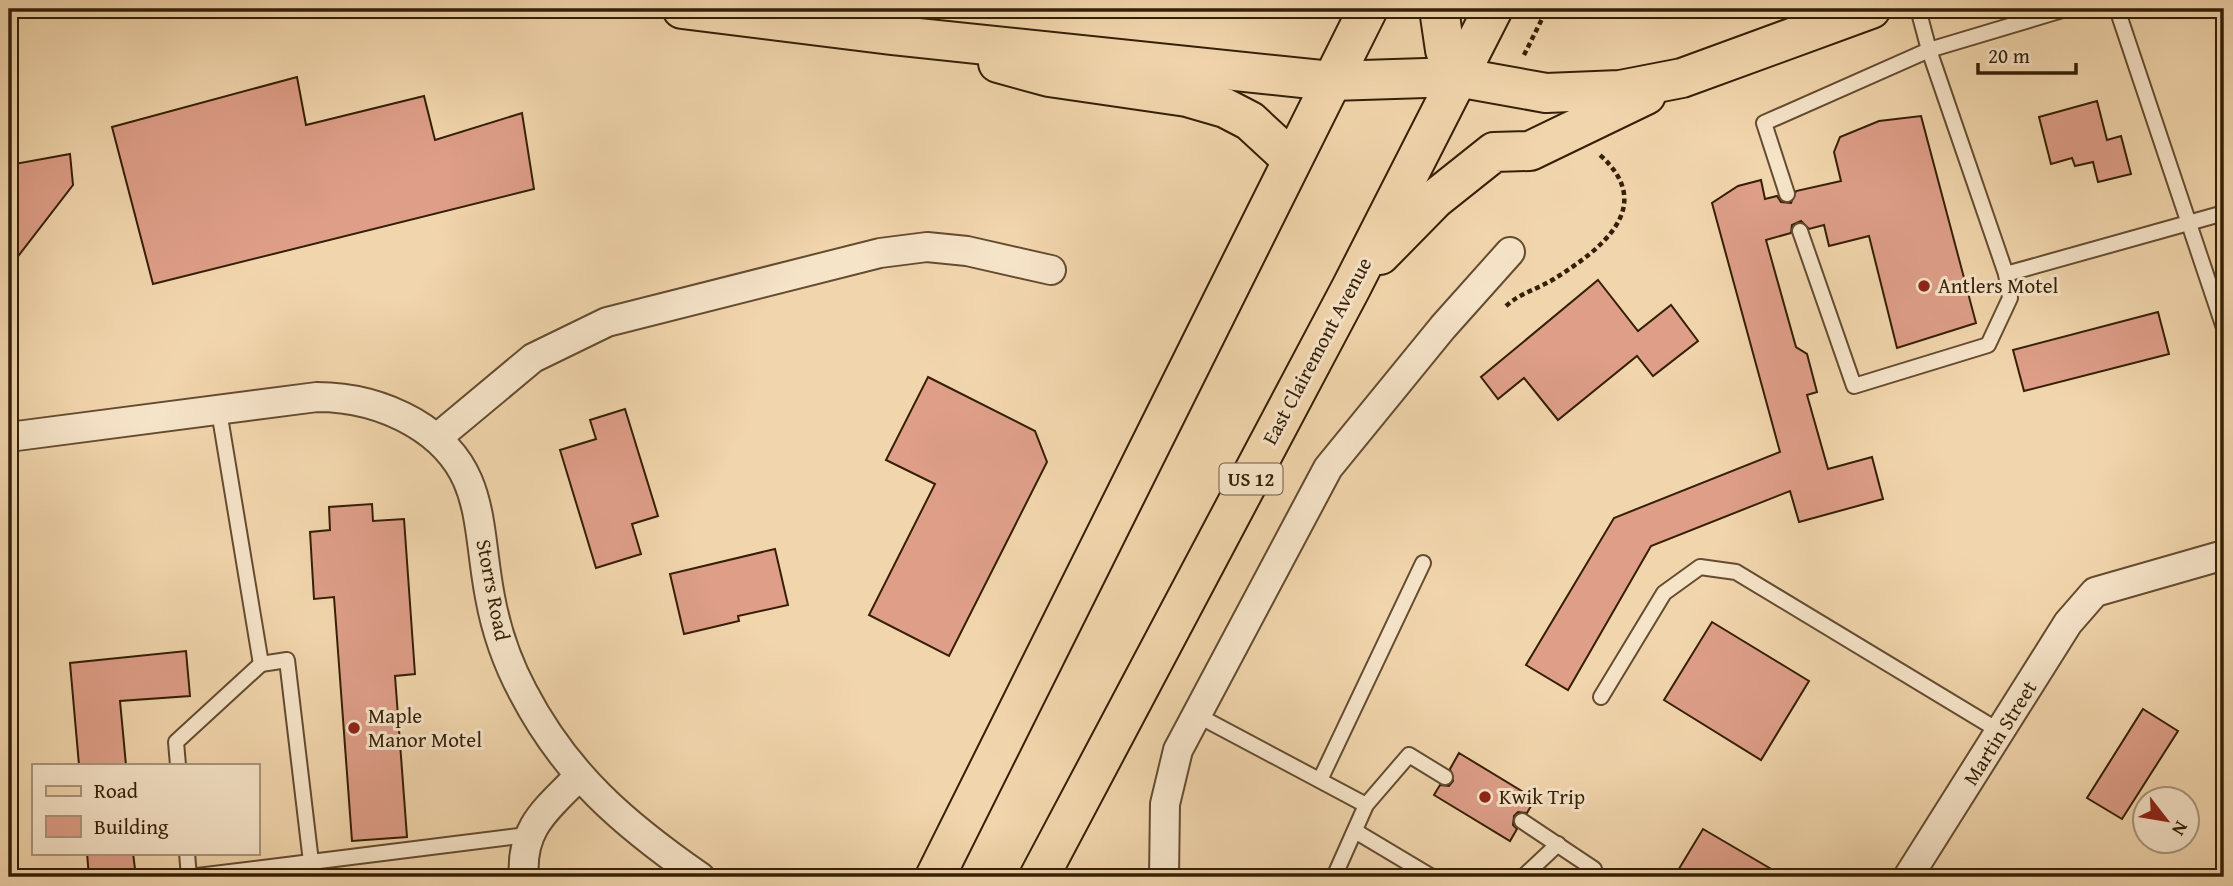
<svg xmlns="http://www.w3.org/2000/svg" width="2233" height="886" font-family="'Gentium Book Plus',serif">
	<rect width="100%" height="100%" fill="#f1d5ac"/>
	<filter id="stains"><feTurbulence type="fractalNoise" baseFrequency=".00286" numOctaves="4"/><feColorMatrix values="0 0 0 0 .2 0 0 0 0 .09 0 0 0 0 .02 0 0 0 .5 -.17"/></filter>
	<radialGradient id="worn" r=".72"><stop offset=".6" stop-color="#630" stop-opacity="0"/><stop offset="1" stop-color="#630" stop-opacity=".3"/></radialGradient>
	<g fill="#de9e88" stroke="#351f06" stroke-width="2">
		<polygon points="297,77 306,125 424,96 435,140 522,113 534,189 153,284 112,127"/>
		<polygon points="2097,101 2107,140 2121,136 2131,174 2098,182 2093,162 2075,166 2072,158 2051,164 2039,117"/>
		<polygon points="1921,116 1976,323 1897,348 1869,236 1829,246 1824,225 1809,229 1801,221 1792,225 1791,233 1766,240 1796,347 1807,354 1817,392 1807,395 1828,469 1872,457 1883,499 1799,522 1790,491 1651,546 1568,690 1526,665 1614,518 1780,452 1712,203 1738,186 1761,180 1765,199 1777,196 1781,202 1791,203 1796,191 1841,181 1834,152 1840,137 1879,121"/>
		<polygon points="70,154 73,185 9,268 9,165"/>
		<polygon points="1598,280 1638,331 1671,305 1698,341 1653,376 1637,356 1558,420 1524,378 1498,399 1481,377"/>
		<polygon points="2158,312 2169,354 2024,391 2013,350"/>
		<polygon points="928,377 1035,431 1047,462 949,656 869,615 935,484 886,460"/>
		<polygon points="625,409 658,516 632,524 641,554 596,568 560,450 596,439 590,420"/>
		<polygon points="372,504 373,521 404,519 415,674 395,676 407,837 352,841 334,597 314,599 310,532 330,530 329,507"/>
		<polygon points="775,549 788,605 738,616 739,621 684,634 670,574"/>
		<polygon points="1712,622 1809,681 1761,760 1664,700"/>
		<polygon points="186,651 190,696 120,701 126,765 79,765 70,663"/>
		<polygon points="2143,709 2178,731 2122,819 2087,798"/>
		<polygon points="1459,753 1535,799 1527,813 1518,812 1514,816 1513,825 1517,829 1510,841 1434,795 1440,785 1449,786 1453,781 1450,769"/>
		<polygon points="1703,829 1785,877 1674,877"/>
		<polygon points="87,853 133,853 136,877 89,877"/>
	</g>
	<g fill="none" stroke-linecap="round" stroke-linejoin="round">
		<defs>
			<g id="lane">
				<polyline points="1918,9 1929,50 2066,9"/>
				<polyline points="2117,9 2224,328"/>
				<polyline points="1787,194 1764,123 1929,50 2006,274 2010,298 1988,345 1854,386 1800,231"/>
				<polyline points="2006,274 2224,213"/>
				<polyline points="219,411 261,664 287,660 311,862 527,835"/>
				<polyline points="1601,697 1664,593 1700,567 1736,572 2001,732"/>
				<polyline points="1195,714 1366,805"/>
				<polyline points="178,765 176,742 261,664"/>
				<polyline points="1320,780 1423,563"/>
				<polyline points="1522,821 1594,869 1589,877"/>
				<polyline points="1355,831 1432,877"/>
				<polyline points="187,853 189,877 311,862"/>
				<polyline points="1334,877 1366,805 1409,755 1445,777"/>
				<polyline points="1523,877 1558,844"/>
			</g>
			<g id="street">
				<path d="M 9,437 L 317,397 C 352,397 383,405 413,422 C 487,465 476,525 490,597 C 496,630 507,662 523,692 C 566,775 625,825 700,877"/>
				<polyline points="437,438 533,358 607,322 880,253 927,247 967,251 1051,270"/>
				<path d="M 524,877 C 520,828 547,809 578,777"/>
				<polyline points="1164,877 1165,804 1178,750 1328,468 1443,327 1510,252"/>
				<polyline points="1908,877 2068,623 2095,592 2224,555"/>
			</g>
			<g id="primary">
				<polyline points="682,9 891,35 1331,81 1457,77 1546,93 1620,90 1682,78 1871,9"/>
				<polyline points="1439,9 1445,50 1457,77"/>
				<polyline points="998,63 1049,77 1187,97 1225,108 1250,121 1292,160"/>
				<polyline points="1380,255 1435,199 1494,152 1530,151 1646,95"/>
				<polyline points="935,877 1368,9"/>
				<polyline points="1039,877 1351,288 1493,9"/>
			</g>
		</defs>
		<use href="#lane" stroke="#644c30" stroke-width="18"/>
		<use href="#street" stroke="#644c30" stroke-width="32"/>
		<use href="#primary" stroke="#351f06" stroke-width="42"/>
		<g stroke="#351f06" stroke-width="4.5" stroke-dasharray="5 3.5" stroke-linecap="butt">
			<polyline points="1524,55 1547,9"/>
			<path d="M 1506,306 C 1520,293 1538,289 1554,279 C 1600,250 1658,207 1600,155"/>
		</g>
		<use href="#lane" stroke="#f6e4c9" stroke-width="14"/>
		<use href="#street" stroke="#f6e4c9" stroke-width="28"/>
		<use href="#primary" stroke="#f1d5ac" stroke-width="38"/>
	</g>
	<g fill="#8f2418" stroke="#f6e4c9" stroke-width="2.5">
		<circle cx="1924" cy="286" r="7"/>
		<circle cx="354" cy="728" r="7"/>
		<circle cx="1485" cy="797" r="7"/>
	</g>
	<g text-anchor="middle" stroke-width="6" stroke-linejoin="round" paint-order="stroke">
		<rect fill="#f6e4c9" stroke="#6f5a40" stroke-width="2" x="1219.5" y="463.5" width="63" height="31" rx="5"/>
		<g font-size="19" font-weight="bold" fill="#351f06">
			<text x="1251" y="486">US 12</text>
		</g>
		<g font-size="21" fill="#351f06" stroke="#f6e4c9" text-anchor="start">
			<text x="1938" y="293">Antlers Motel</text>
			<text x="368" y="723">Maple<tspan x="368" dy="24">Manor Motel</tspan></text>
			<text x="1499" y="804">Kwik Trip</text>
		</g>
		<g font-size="21" fill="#351f06" stroke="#f6e4c9">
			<text transform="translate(1317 351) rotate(-62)" y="7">East Clairemont Avenue</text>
			<text transform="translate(493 590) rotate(79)" y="7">Storrs Road</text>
			<text transform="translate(2000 733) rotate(-58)" y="7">Martin Street</text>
		</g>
	</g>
	<rect width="2233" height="886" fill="none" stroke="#f1d5ac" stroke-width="35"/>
	<rect x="10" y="10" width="2212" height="865" fill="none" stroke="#351f06" stroke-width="3.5"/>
	<rect x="18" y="18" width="2198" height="851" fill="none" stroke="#351f06" stroke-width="2"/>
	<rect x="32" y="764" width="228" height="91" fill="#f6e4c9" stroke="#a9957b" stroke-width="2"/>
	<rect x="46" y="786" width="35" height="10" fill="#f1d5ac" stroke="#a9957b" stroke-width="2"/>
	<text x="94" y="798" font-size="21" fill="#351f06">Road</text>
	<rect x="46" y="816" width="35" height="21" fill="#de9e88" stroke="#a9957b" stroke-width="2"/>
	<text x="94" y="834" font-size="21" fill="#351f06">Building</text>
	<g transform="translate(2166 820) rotate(121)"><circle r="33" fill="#f6e4c9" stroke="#a9957b" stroke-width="2"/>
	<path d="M0-5L12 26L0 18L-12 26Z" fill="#8f2418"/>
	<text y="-10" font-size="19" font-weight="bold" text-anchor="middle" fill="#351f06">N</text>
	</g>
	<path d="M1978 63v10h98v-10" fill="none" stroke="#351f06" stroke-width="3.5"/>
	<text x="1988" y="63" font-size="21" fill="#351f06" stroke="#f6e4c9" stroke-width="5" paint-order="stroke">20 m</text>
	<rect width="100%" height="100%" filter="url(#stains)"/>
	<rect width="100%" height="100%" fill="url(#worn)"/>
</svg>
